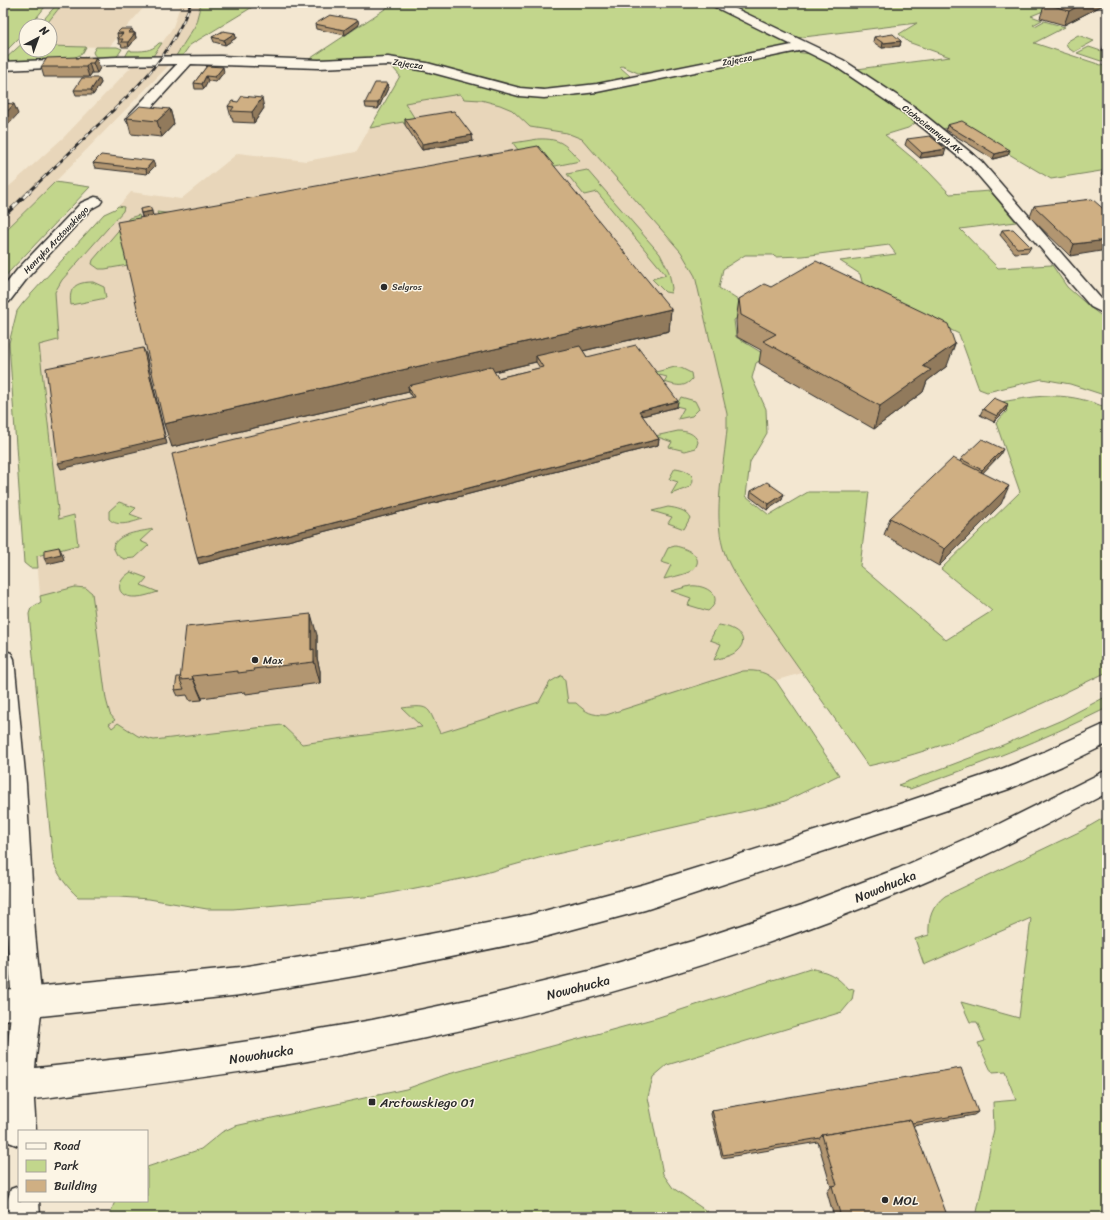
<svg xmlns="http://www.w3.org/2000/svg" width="1110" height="1220" font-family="Sriracha,sans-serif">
	<rect width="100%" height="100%" fill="#f3e7d1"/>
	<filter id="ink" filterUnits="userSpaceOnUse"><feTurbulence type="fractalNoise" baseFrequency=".025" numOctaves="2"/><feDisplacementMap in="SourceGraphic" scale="8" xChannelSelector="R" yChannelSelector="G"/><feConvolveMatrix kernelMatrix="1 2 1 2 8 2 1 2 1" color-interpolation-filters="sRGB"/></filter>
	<g filter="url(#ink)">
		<g fill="#e8d6ba">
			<polygon points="63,3 146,3 146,5 109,47 50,46 50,26 45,26"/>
			<polygon points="181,3 201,3 195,26 172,62 55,182 3,233 3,192 64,137 136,62 151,59 173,27"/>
			<polygon points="400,75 504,103 573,129 706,251 737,418 729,527 824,667 597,730 89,810 40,596 37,556 30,306 131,192 181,199 238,153 306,161 356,152"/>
		</g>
		<g fill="#c2d68c" stroke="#76805c">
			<polygon points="3,3 48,3 30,26 26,26 26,31 3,54"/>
			<polygon points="58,3 63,3 45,26 38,26"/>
			<polygon points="201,3 259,3 190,45 178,62 172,62 195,26"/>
			<polygon points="394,3 709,3 790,43 789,46 656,73 638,73 622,66 620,67 630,76 622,80 554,92 527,91 413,61 305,62"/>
			<polygon points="739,3 1063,3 1031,16 1042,20 1033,25 1035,26 1044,21 1065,27 1034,43 1107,67 1107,170 1051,179 960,125 942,129 915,108 857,69 950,57 908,42 899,34 917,23 796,38 725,5"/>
			<polygon points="1078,35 1094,41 1074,52 1068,48 1066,43 1068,41"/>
			<polygon points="26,40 26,50 50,50 50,46 86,47 82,54 69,60 4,62 4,60"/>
			<path d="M 159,43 L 162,43 L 151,59 L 125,57 L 129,50 L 131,50 L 131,51 C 142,51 151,52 159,43 Z"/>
			<path d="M 96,47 L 117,47 L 122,49 L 116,58 C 108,59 95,61 93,52 Z"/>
			<polygon points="1089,47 1107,53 1107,63 1077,53"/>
			<path d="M 795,52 L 811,54 L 835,64 L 918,121 L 908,128 L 885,135 L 928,171 L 950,194 L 990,191 L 1016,222 L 960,229 L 998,268 L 1052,265 L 1067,287 L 1091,308 L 1107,320 L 1107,396 L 1070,384 L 1042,379 L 987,392 L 979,389 L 959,334 L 863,286 L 860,274 L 840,261 L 896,254 L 889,245 L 803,256 L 775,257 L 773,255 L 745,255 L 723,269 L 719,288 L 752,309 L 734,320 L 736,337 L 767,356 L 756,363 L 752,378 L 766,409 L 767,433 L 750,462 L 746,496 L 769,515 L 808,492 L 869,492 L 860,566 L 946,640 L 992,611 L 941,569 L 1020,492 L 996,423 L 1007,411 L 1001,402 C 1042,395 1067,391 1107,408 L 1107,672 C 1030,710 952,748 868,766 L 747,594 C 738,579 728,565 723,548 C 713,513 724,465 727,429 L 727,414 L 695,276 L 681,252 L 582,139 L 567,133 L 530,127 L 512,110 L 500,105 L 481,100 L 464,99 L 460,94 L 405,103 L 417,122 L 404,124 L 403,122 L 370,128 L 400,76 L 388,62 L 544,95 Z"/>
			<path d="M 538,139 C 561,138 566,145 580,161 L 545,168 L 524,158 L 513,143 Z"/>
			<polygon points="587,170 660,254 669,272 672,288 671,293 665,292 652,279 666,275 597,192 584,195 567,174"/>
			<polygon points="55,182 90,187 9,272 3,280 3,233"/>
			<polygon points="118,206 124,207 123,211 62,280 55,292 58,340 39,345 59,519 74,515 78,545 37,556 38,568 30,568 24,563 9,343 17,311 23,303 104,214 115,209"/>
			<polygon points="157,212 173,214 128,265 105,269 99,269 92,264 93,260 129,218 139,215 141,221 159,217"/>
			<path d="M 93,282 L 104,287 L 106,298 L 71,305 C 68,287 76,282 93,282 Z"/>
			<path d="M 675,367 L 681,368 L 691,373 L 692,379 C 684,389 675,385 664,382 L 667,377 L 652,373 Z"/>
			<polygon points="681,397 695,401 699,409 692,416 678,419 684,408 676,406"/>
			<path d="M 678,431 C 686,431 695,433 698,442 L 696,448 L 685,451 L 669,447 L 672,442 L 655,436 Z"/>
			<path d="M 675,468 C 685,469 699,475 690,487 L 671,494 L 678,482 L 669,479 Z"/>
			<path d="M 119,502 L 136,508 L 130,514 L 143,519 C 132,522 118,528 109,519 L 109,511 Z"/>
			<path d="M 668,507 C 676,508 687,510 690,518 L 684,529 L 668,523 L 672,517 L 652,511 Z"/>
			<path d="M 153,529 L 140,541 L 149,545 L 135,558 L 124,559 L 117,555 L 113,547 C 117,533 140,532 153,529 Z"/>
			<path d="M 675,546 C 687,548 708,558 691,571 C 684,575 672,577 664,579 L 671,565 L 661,562 L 668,548 Z"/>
			<path d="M 131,572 L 147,578 L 141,585 L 158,592 C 151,594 143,597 136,597 C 115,598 115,581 131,572 Z"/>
			<path d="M 690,586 C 706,584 726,597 708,611 L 688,605 L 691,598 L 671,591 Z"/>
			<path d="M 75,587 L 86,588 L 92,593 L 106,699 L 110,714 L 115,720 L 109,724 L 112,728 L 118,723 L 138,736 L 154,740 L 282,725 L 302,744 L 422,727 L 402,708 C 433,704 427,708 440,733 L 539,702 L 550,682 L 562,675 L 565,681 L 568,703 L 576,703 C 587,713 591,715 606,715 L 743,671 C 758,670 766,672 776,681 L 839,775 L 785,801 L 772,805 L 539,858 L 471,877 L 375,896 L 233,909 L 207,909 L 149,899 L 119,897 L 78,897 C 66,886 59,876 53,862 L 29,614 L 31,608 L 41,602 L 40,596 Z"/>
			<path d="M 718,625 C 731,626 753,636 737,651 C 732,656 721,658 714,660 L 721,644 L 710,640 Z"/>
			<path d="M 1107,696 L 1107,708 C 1043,740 977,766 910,789 L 898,785 L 991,750 L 1062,720 Z"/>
			<path d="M 1107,816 L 1107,1217 L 976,1217 L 994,1129 L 993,1102 L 1016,1100 L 1005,1072 L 992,1073 L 978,1043 L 985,1041 L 977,1022 L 970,1022 L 961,1002 L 1019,1018 L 1031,918 L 924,965 L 915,939 L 929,935 C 928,918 932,906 945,896 L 1081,831 Z"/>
			<path d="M 810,968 C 829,972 836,975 849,990 L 854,989 L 852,1000 L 842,1012 L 667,1065 L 653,1077 L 648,1097 L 663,1174 L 673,1188 L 715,1217 L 109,1217 L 115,1201 L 147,1201 L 147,1167 L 201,1149 L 222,1132 L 235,1126 L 406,1089 L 445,1075 L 656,1018 Z"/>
		</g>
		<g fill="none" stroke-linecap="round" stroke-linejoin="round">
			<defs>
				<g id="minor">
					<polygon points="709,3 724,3 843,60 916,108 981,161 1103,301 1107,303 1107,315 1091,307 971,167 906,114 835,66 803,50 597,92 544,98 519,96 426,71 388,65 319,68 191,64 138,122 128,122 126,119 128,116 177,64 117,65 3,70 3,62 117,57 220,56 319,60 388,57 427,63 520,88 544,90 597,84 792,45 711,5"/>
					<polygon points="95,197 100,198 102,201 100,204 91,209 29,276 9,302 3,304 3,288 17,270 81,203"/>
					<polygon points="3,650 11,653 14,659 26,784 35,933 42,1003 33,1086 36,1131 19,1131 19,1146 9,1142 4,1131 3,1095 12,1003 7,933 3,842"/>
					<polygon points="19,1186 19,1201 39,1201 40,1217 8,1217 7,1201 11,1189"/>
				</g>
				<g id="major">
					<polygon points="1107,723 1107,744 1062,766 1009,789 888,830 645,910 529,941 367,974 241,995 3,1020 3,990 241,967 367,946 529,915 645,884 888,808 994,772 1044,752"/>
					<path d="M 1107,770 L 1107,793 C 1044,826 980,860 914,887 C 716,970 513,1025 302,1062 C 231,1074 161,1083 89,1092 C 61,1096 32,1100 3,1101 L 3,1071 L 46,1067 L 154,1055 L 262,1039 L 372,1020 L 481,997 L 589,971 L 696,940 L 802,905 L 897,869 L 999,824 Z"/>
				</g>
			</defs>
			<use href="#minor" stroke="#2b2b2b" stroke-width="3"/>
			<use href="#major" stroke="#2b2b2b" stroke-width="3"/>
			<use href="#minor" fill="#fcf5e5" fill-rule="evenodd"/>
			<use href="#major" fill="#fcf5e5" fill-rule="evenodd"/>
			<defs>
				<path id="rail-far1" d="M 28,193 C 51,170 75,148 98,125 C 138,87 171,56 191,3"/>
				<polyline id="rail" points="3,217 29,192"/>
			</defs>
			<use href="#rail-far1" stroke="#2b2b2b" stroke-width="2.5"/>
			<use href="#rail" stroke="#2b2b2b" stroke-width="3.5"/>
			<use href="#rail-far1" stroke="#fcf5e5" stroke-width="1.5" stroke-dasharray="5" stroke-linecap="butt"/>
			<use href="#rail" stroke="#fcf5e5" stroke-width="2.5" stroke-dasharray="7" stroke-linecap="butt"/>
		</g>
		<g fill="#b29671" stroke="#2b2b2b" fill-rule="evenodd">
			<polygon points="1046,3 1107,3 1064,25 1040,18 1045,3"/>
			<polygon points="315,24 359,25 345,35 316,29"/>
			<polygon points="117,33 135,33 136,38 129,47 122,47 121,44 119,44"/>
			<polygon points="235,33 236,38 225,45 214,42 212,37"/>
			<polygon points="874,37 901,41 900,46 882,48 873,42"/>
			<polygon points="1107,38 1107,53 1102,51"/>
			<polygon points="77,58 96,58 100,68 97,73 92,73 89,77 44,77 41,67"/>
			<polygon points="207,66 224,72 216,82 208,81 204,89 195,89 194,83"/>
			<polygon points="99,78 101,83 93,95 76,95 74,90"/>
			<polygon points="387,83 388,88 378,109 366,108 365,103"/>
			<polygon points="228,106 264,108 254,123 233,122 232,117 231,117"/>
			<polygon points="170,109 174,124 162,137 131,134 127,118"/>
			<polygon points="405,119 473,141 422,150 405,125"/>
			<polygon points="947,125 1008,155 993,159 946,130"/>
			<polygon points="907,139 944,155 920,158 905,145"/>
			<polygon points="93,163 155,166 147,174 95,168"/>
			<polygon points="1106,164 1107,164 1107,177 1101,175"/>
			<polygon points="1034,206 1107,212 1070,256 1030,217"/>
			<path d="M 140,209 L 153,215 L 671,309 L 669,331 L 583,351 L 587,357 L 677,407 L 642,416 L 659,439 L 658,445 L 199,564 L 412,398 L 409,392 L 172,447 L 142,217 ZM 536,362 L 540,368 L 498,378 L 494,372 Z"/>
			<polygon points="1002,230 1031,247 1028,252 1015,253 1000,235"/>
			<polygon points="771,287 947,366 927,381 923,392 874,429 759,363 761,350 737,337 736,321 739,299"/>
			<polygon points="1008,404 1006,410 994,422 980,415 983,409"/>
			<polygon points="1000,455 982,473 1001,504 939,566 884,535 890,518 960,462 961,459"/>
			<polygon points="751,491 782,500 767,510 750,497"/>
			<polygon points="317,635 317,658 320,671 320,683 261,691 261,692 246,694 245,692 202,698 202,700 190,701 187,695 178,696 175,690 181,677"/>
			<polygon points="712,1110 978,1112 974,1115 913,1126 947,1217 834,1217 827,1192 831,1187 818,1142 722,1158 711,1114"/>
		</g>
		<g fill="#917a5c" stroke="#2b2b2b">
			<polygon points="1084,3 1107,3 1064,25 1069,11"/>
			<polygon points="358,20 359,25 345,35 344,30"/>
			<polygon points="132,29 134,34 128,33"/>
			<polygon points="135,33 136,38 129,47 128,42"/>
			<polygon points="235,33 236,38 225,45 224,40"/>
			<polygon points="901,41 900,46 882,48 883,43"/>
			<polygon points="96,58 100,68 97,73 93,63"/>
			<polygon points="89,63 92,73 89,77 86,67"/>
			<polygon points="223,67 224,72 216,82 215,77"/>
			<polygon points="206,76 208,81 204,89 202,84"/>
			<polygon points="99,78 101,83 93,95 91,90"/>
			<polygon points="387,83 388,88 378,109 378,103"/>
			<polygon points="262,98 264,108 254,123 252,112"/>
			<polygon points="14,104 18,114 3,130 3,116"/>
			<polygon points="170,109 174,124 162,137 157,121"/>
			<polygon points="472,135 473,141 422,150 422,144"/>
			<polygon points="946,149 944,155 920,158 922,153"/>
			<polygon points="1010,150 1008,155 993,159 995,154"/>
			<polygon points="153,161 155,166 147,174 146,169"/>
			<polygon points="152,211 153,217 143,219 141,213"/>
			<polygon points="1107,240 1107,250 1070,256 1074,244"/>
			<polygon points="671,309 669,331 539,361 536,356 536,362 411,391 408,386 409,392 172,447 164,424"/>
			<polygon points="955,344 947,366 927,381 923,392 874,429 880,406 923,366"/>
			<polygon points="143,348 146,354 167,444 61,469 58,463"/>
			<polygon points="678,401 677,407 638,417 639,411"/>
			<polygon points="1008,404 1006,410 994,422 997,416"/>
			<polygon points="659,439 658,445 199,564 197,558"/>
			<polygon points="1003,449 1000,455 980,476 982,470"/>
			<polygon points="1009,486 1001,504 939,566 945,549"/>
			<polygon points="784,494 782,500 767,510 769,504"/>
			<polygon points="59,547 62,553 64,560 47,564 44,558"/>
			<polygon points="311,614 317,635 317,658 320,671 320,683 311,650"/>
			<polygon points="192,676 202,698 202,700 193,679"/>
		</g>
		<g fill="#cfaf83" stroke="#2b2b2b">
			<polygon points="1046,3 1084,3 1069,11 1045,3"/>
			<polygon points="330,15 358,20 344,30 315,24"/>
			<polygon points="121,29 132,29 128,33 135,33 128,42 121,42 123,39 118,39 123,33 117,33"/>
			<polygon points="223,31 235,33 224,40 212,37"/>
			<polygon points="893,34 901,41 883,43 874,37"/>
			<polygon points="77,57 76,58 96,58 93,63 89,63 86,67 41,67 47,58"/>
			<polygon points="207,66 223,67 215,77 206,76 202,84 194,83"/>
			<polygon points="82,78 99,78 91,90 74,90"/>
			<polygon points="375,83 387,83 378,103 365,103"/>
			<polygon points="242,96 262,98 252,112 231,111 234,107 228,106 232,101 238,102"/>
			<polygon points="3,103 14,104 3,116"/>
			<polygon points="140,106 170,109 157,121 127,118"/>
			<polygon points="454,111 472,135 422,144 405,119"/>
			<polygon points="962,121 1010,150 995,154 947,125"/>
			<polygon points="930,136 946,149 922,153 907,139"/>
			<polygon points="538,146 671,309 164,424 117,222"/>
			<polygon points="101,155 153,161 146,169 93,163"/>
			<polygon points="1092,199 1107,212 1107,240 1074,244 1034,206"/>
			<polygon points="150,207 152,211 141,213 140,209"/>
			<polygon points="1013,229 1031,247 1017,248 1002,230"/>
			<polygon points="816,261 948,324 955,344 923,366 931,370 880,406 763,341 776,334 741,315 739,299 764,284 771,287"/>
			<polygon points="636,345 678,401 639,411 659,439 197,558 172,454 414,397 408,386 491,366 498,378 543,367 536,356 580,346 587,357"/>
			<polygon points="143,348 165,438 58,463 46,368"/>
			<polygon points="994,398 1008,404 997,416 983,409"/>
			<polygon points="982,439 1003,449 982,470 961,459"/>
			<polygon points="953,458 1009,486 945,549 890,518"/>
			<polygon points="767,482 784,494 769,504 751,491"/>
			<polygon points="59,547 61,554 44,558 44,550"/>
			<polygon points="311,614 311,650 314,649 314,662 253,669 254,671 238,673 238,671 192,676 193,679 180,680 186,627"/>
			<polygon points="177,677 181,677 180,680 184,689 175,690"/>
			<polygon points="961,1068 978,1112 912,1123 911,1120 822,1135 820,1138 723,1155 712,1110"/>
			<polygon points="911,1120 947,1215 947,1217 841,1217 832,1186 837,1185 822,1135"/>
		</g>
	</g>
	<g fill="#2b2b2b" stroke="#fcf5e5" stroke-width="1.5">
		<circle cx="384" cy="287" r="4"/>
		<circle cx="255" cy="660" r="4"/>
		<rect x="368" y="1098" width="8" height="8" rx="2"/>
		<circle cx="885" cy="1200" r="4"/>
	</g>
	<g text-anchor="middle" stroke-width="3" stroke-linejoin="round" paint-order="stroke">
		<g font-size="9" fill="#2b2b2b" stroke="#fcf5e5">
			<text transform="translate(737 60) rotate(-11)" y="3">Zajęcza</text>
			<text transform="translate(408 64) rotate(8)" y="3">Zajęcza</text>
			<text transform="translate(932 129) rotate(38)" y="3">Cichociemnych AK</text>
			<text transform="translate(56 240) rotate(-46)" y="3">Henryka Arctowskiego</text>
		</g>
		<g font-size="9" fill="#2b2b2b" stroke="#fcf5e5" text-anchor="start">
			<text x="392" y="290">Selgros</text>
		</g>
		<g font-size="11" fill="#2b2b2b" stroke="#fcf5e5" text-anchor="start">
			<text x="263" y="664">Max</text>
		</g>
		<g font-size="13" fill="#2b2b2b" stroke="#fcf5e5">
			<text transform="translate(885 886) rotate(-22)" y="5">Nowohucka</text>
			<text transform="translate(578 987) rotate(-14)" y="5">Nowohucka</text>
			<text transform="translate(261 1054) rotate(-9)" y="5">Nowohucka</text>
		</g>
		<g font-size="13" fill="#2b2b2b" stroke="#fcf5e5" text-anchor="start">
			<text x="380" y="1107">Arctowskiego 01</text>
			<text x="893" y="1205">MOL</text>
		</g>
	</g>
	<rect width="1110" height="1220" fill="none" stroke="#fcf5e5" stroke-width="16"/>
	<rect x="8" y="8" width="1094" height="1204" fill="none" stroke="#2b2b2b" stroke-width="1.5" filter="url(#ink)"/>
	<rect x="18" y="1130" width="130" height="72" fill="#fcf5e5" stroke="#a8a49b"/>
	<rect x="26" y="1143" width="20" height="6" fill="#fcf5e5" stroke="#a8a49b"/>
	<text x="54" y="1150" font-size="12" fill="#2b2b2b">Road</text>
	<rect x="26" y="1160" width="20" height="12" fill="#c2d68c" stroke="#a8a49b"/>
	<text x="54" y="1170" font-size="12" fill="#2b2b2b">Park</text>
	<rect x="26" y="1180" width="20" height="12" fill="#cfaf83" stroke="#a8a49b"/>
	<text x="54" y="1190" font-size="12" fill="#2b2b2b">Building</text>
	<g transform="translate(38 38) rotate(41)"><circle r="19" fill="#fcf5e5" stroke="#a8a49b"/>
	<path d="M0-3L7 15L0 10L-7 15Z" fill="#2b2b2b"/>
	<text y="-6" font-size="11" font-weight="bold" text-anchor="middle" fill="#2b2b2b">N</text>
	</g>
</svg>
